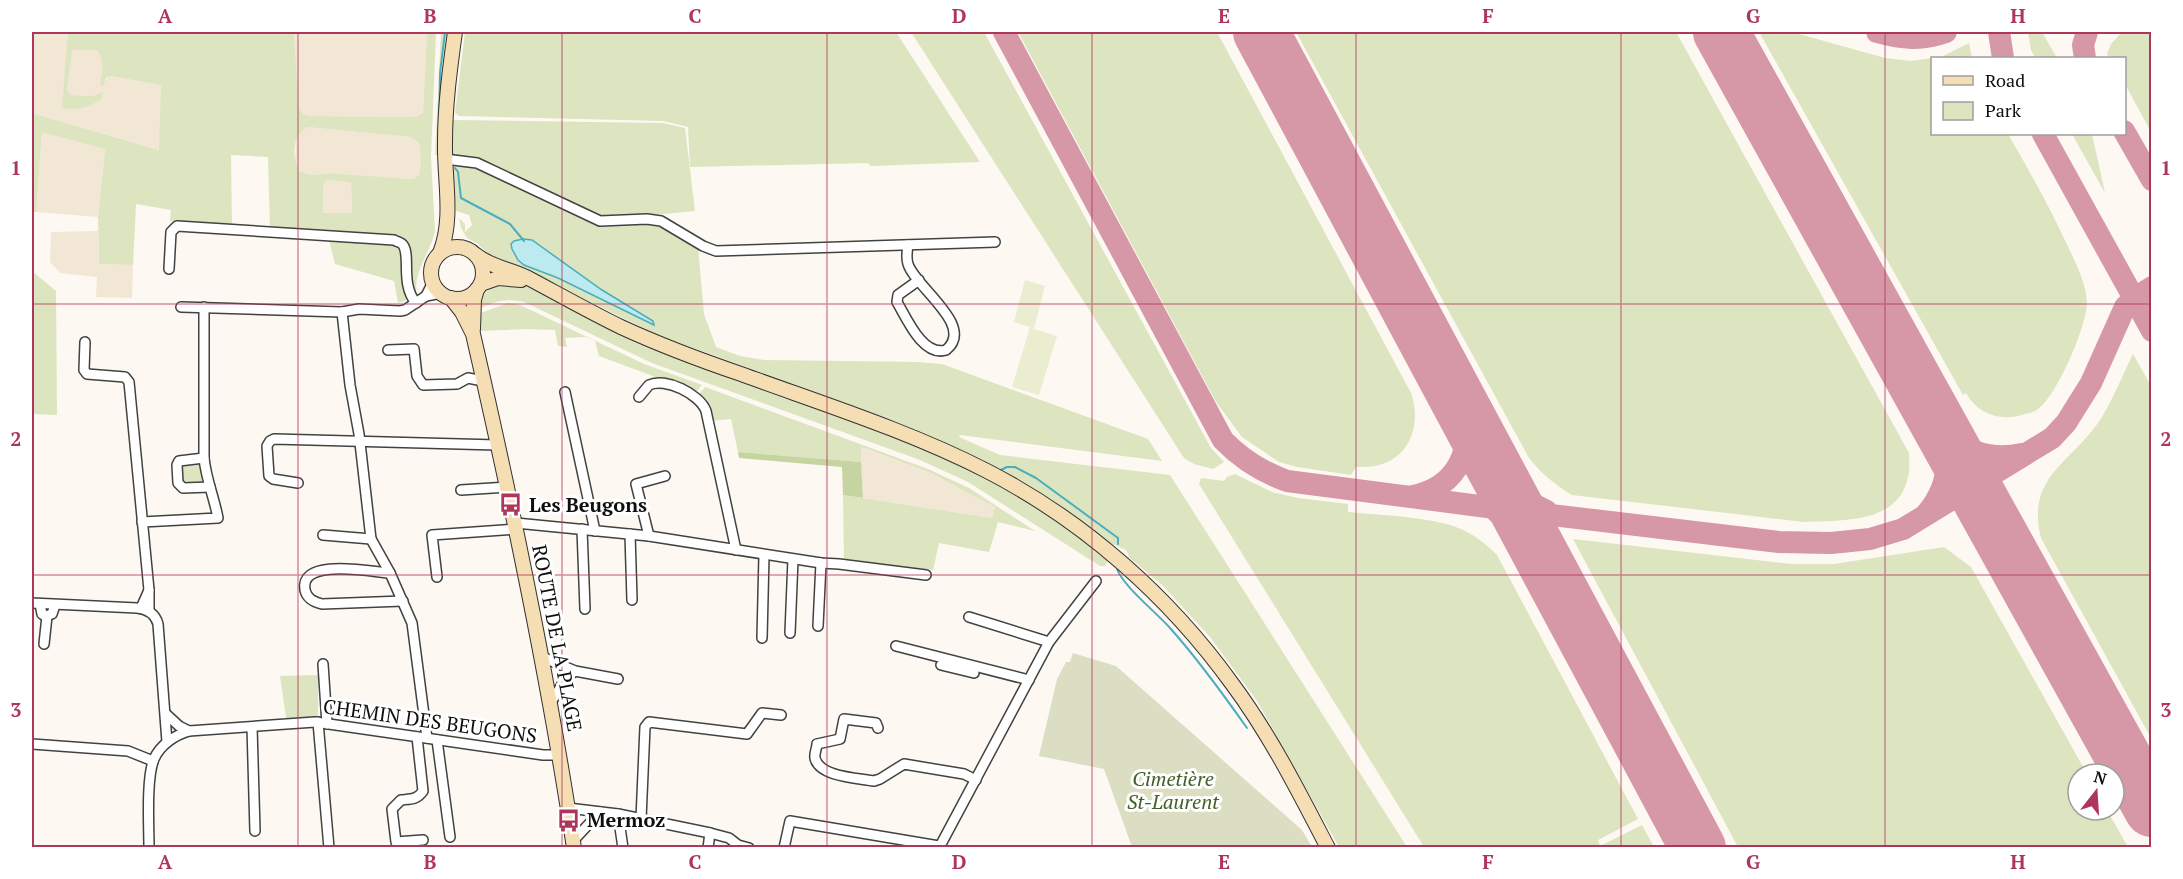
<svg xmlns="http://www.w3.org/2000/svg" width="2183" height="879" font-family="'PT Serif',serif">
	<rect width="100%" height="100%" fill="#fdf8f2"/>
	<g fill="#f1e7d4">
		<polygon points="32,32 68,32 63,108 96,102 102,99 103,93 93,96 71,95 68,93 67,90 71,49 97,50 101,55 103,61 100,85 110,76 161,85 160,150 32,113"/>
		<polygon points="294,32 427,32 423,114 416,117 310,116 303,114 299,108"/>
		<polygon points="307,127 411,137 419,143 421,161 419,175 413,179 328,173 312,175 299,171 295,162 296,136 300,131"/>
		<polygon points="42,131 105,149 98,217 36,212"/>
		<polygon points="326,180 351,181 352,213 323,213 323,187"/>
		<polygon points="98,231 99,264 133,265 132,298 96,297 97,277 60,273 50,262 51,232"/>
		<polygon points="860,447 931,473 966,490 995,507 992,518 863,498"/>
	</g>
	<g fill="#dce5bf" fill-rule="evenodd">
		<path d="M 68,32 L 294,32 L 299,108 L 303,114 L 310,116 L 416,117 L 423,113 L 427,32 L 436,32 L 431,157 L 435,231 C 431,252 412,272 417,296 L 398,303 L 394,281 L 335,264 L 327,232 L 270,229 L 268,157 L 231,155 L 232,226 L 170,221 L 171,210 L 136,204 L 133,265 L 99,264 L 98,217 L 105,149 L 42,132 L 36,212 L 32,212 L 32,113 L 159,150 L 161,85 L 110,76 L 106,78 L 103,86 L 100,85 C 101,74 106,60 97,50 L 72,50 L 67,90 L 71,95 L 93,96 L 103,92 L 102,99 C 85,108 82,110 62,108 ZM 307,127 L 411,137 L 419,143 L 421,161 L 419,175 L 413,179 L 328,173 L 312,175 L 299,171 C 292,156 292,136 307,127 ZM 326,180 L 351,182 L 352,213 L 323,213 L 323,187 Z"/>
		<polygon points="441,32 448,32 441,156 435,155"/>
		<polygon points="465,32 896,32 980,162 871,166 868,163 690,167 688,127 663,121 459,116 455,113"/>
		<polygon points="911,32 984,32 1211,448 1224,462 1213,469 1194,464 1184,458"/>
		<path d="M 1018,32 L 1217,32 L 1411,393 C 1422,424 1410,459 1375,466 C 1369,467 1362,467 1356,467 L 1351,475 L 1297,467 L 1279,462 L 1242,437 L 1216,402 Z"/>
		<path d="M 1296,32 L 1676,32 L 1909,453 C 1909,461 1910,470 1908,477 C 1898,524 1843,520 1804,522 L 1572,495 C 1555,485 1541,473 1529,458 Z"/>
		<path d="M 1759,32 L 1792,32 L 1885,58 L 1911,61 L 1941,57 L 1969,43 L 1972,58 L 1932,58 L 1932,134 L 2008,134 C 2030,172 2052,211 2070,251 C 2078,268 2086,284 2087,303 C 2087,325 2057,396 2038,409 C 2035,412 2029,413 2025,414 C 2002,422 1978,415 1966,393 L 1963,395 Z"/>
		<polygon points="2028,32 2042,32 2057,58 2035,58 2031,50"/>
		<polygon points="2122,32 2151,32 2151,132 2125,84 2124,58 2110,58 2107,54 2111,44"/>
		<polygon points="451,120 663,123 685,128 695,211 611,219 597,215 476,159 451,154"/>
		<polygon points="2072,134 2092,134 2105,193"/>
		<polygon points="460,163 470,165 594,222 644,222 659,224 698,247 704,314 716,347 740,356 764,360 917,362 942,364 1148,439 1162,461 960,435 959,437 1000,455 1170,475 1407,847 1339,847 1257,701 1210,637 1163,586 1130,558 1126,550 1110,543 1059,505 1004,471 971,454 887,418 660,336 526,271 492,258 478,244 467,238 461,228 459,218 465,224 465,232 472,225 469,215 456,211 453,171 455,165"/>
		<polygon points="32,271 56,291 57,415 32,414"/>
		<path d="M 498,284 L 522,285 L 532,288 L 647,345 L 947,457 L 1023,498 L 1068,528 L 1109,559 L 1105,566 L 1100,566 L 968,482 L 920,460 L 652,363 L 524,302 C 504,298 497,301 478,309 C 479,297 488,288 498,284 Z"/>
		<polygon points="508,303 520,305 644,364 702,385 696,392 599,356 595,341 586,337 565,338 567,347 558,346 555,330 526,329 480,331 478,314"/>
		<path d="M 2133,354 L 2152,388 L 2151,738 L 2041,538 C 2025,475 2074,462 2102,417 C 2114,397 2123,374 2133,354 Z"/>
		<polygon points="705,387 928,469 969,488 1035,531 998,522 989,552 939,543 933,570 844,560 843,495 992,518 995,507 931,473 861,447 861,462 738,452 731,419 710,421 706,404 699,394"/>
		<polygon points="200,462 204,479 202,484 183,485 180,464"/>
		<path d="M 1235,474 L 1272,492 L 1298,498 L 1348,504 L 1348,512 C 1378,515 1438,517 1463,530 C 1476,536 1487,545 1497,555 L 1638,819 L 1598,840 L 1600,846 L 1642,825 L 1654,847 L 1424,847 L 1199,484 L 1201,478 L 1224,481 L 1227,477 Z"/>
		<polygon points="1573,539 1792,564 1834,564 1944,547 1971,567 2087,774 2078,774 2078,810 2107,810 2128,847 1738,847"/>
		<polygon points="318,675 318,722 287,724 280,676"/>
	</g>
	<polygon fill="#c5d4a0" points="738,452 861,462 863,498 843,495 842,467 739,458"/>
	<polygon fill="#dcdec4" points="1073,653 1116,666 1302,830 1312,847 1132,847 1104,769 1039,756 1057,679 1066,662 1070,662"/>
	<polygon fill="#eaedcf" points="1025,280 1045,286 1034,328 1031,328 1057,336 1039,395 1012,387 1030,327 1014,322"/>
	<polygon fill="#bceaef" stroke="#4baebe" stroke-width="1.5" points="523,239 532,240 602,290 653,321 654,325 558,278 524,265 518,260 512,249 511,244 514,241"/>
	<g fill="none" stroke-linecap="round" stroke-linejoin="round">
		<g stroke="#4baebe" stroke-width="2">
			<polyline points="439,156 440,73 445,32"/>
			<polyline points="455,168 458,172 461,198 510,224 524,241"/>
			<polyline points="1001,470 1007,467 1015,467 1036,478 1118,538 1118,544"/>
			<path d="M 1117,569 C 1123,586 1157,613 1170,628 C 1198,659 1223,694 1247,728"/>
		</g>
		<g stroke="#d697a6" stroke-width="22">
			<path d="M 1004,32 L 1223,440 C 1242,460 1262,472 1287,481 L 1518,511 L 1779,542 L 1831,543 L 1870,539 L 1903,529 L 2052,438 L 2066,423 L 2091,383 L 2125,307 L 2133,299 L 2152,287"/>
			<path d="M 1877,32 C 1902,39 1922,41 1946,32"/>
			<polyline points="1999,32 2003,58"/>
			<polyline points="2085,58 2083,45 2087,32"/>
			<polyline points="2124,131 2152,180"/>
			<polyline points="2043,134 2152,331"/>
			<path d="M 1941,424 C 1959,451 1990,461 2022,454"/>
			<path d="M 1494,466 C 1508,486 1524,501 1547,511"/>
			<path d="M 1413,496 C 1458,487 1476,447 1461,406"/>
			<polyline points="1497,512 1523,529 1535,544"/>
			<path d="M 1927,513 C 1955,479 1949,449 1933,412"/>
		</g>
		<g stroke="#d697a6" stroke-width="56">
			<polyline points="1261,32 1698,848"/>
			<polyline points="1721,32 2152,809"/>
		</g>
		<defs>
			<g id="street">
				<polyline points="445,159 477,163 600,221 647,219 661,221 703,246 716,251 995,242"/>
				<path d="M 908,245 C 907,251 906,258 908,264 C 915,287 976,326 946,350 C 923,357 907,319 897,302 L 898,295 L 919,280"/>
				<path d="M 169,269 L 171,232 L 177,226 L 394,240 C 397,242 401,242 403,245 C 411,256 400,284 416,303"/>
				<polyline points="433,282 426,296 441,293"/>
				<polyline points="181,307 342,312 359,309 400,311 405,310 426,296"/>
				<polyline points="342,312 350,385 359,434 371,539 390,573 412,623 427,738"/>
				<polyline points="85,342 84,370 87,374 125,377 129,382 149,590"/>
				<polyline points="388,350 414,349 417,376 423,385 457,384 468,378 483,381"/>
				<polyline points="565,392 595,531"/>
				<path d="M 639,397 L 649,385 C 665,377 700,394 706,411 L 736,550"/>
				<polyline points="204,458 179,461 177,465 178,483 183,488 210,487"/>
				<polyline points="298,483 273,479 269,476 267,446 270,441 274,439 497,445"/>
				<polyline points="461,490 508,487"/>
				<path d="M 142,522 L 218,518 C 214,497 206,479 204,458 L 204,307"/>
				<polyline points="516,523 649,536 821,563 839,564 926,575"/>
				<polyline points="582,529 585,609"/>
				<polyline points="630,534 632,600"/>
				<polyline points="323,535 371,539"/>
				<polyline points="649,536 636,484 665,476"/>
				<path d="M 390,573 C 372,572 299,557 305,590 C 307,599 314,602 322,604 L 403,601"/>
				<polyline points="437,577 432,535 517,529"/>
				<path d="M 32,603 L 137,608 C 147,609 155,613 158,624 L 167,742"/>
				<polyline points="40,604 42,614 45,616 52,614 55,605"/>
				<polyline points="141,608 149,590 149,611"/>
				<polyline points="969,617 1049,642"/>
				<polyline points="818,626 821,563"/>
				<polyline points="790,633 793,559"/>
				<polyline points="762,638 764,555"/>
				<polyline points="44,644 47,616"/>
				<polyline points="896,646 1029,680"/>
				<polyline points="540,656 575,671 618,679"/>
				<polyline points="323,664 327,724"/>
				<polyline points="941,665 974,673"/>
				<polyline points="550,704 566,678 575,671"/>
				<polyline points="166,714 179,726 189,731 315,722 543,755 560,755"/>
				<polyline points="318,722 329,848"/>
				<polyline points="252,727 255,831"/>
				<path d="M 878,728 L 876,723 L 844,719 L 840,739 L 817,744 C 817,748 814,754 815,758 C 819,777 858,778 874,781 L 880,779 L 904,764 L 964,774 L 976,780"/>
				<path d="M 417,737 L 423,791 C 417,800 410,799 401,800 L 392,809 L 396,842 L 423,840"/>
				<polyline points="437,740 450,837"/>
				<polyline points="32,744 128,751 153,761"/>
				<polyline points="568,808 618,814 710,833 729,838 738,845 749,848"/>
				<polyline points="618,814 623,848"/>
				<polyline points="641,819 645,727 649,722 747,734 762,713 781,715"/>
				<polyline points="573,841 600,812"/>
				<path d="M 149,848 C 149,826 146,778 154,759 C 160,745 175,735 189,731"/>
				<polyline points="708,848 710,833"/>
				<polyline points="784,848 790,821 939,846"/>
				<polyline points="939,848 1049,642 1096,581"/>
			</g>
			<g id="secondary">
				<circle cx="457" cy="273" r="26"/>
				<path d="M 440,253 C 454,218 444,179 445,142 C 445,105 450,68 455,32"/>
				<path d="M 476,255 C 492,268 512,269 530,279 C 560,295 590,312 621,327 C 660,345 700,360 741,374 C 823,404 909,431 987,471 C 1084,521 1169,596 1233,685 C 1270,735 1299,792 1328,848"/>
				<polyline points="481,284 498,278 521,280"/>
				<path d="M 451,298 L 462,312 L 473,334 C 512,504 548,675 574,848"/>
				<polyline points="473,329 474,300 477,289"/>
			</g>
		</defs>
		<use href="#street" stroke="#424242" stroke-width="12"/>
		<use href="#secondary" stroke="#313131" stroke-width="16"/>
		<use href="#street" stroke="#fff" stroke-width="9"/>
		<use href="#secondary" stroke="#f6deb4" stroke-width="14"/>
	</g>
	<path fill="none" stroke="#af365b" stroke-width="1.5" stroke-opacity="0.55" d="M 298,32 L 298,848M 562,32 L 562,848M 827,32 L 827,848M 1092,32 L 1092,848M 1356,32 L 1356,848M 1621,32 L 1621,848M 1885,32 L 1885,848M 32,304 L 2152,304M 32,575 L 2152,575"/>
	<defs>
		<symbol id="bus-bare" viewBox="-9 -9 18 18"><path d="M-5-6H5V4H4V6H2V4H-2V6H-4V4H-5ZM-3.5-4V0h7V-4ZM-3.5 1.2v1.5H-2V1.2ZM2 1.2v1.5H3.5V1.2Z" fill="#af365b" stroke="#fff" stroke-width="2.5" paint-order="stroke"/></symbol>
	</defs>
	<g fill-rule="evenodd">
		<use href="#bus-bare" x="494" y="488" width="33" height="33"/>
		<use href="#bus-bare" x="552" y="804" width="33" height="33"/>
	</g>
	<g text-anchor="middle" stroke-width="6" stroke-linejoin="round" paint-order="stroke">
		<g font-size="20" font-weight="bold" fill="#0f0f0f" stroke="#fff" text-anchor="start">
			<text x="529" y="512">Les Beugons</text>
			<text x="587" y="827">Mermoz</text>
		</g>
		<g font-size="20" fill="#0f0f0f" stroke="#fff">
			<text transform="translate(557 638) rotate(79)" y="7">ROUTE DE LA PLAGE</text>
			<text transform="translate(430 721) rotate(8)" y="7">CHEMIN DES BEUGONS</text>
		</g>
		<g font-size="20" font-style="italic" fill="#415f26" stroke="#fff">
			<text x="1173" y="786">Cimetière<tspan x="1173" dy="23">St-Laurent</tspan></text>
		</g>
	</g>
	<rect width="2183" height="879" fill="none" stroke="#ffffff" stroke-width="66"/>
	<rect x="1931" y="57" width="195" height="78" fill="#ffffff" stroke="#9f9f9f" stroke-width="1.5"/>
	<rect x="1943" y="76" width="30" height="9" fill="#f6deb4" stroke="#9f9f9f" stroke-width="1.5"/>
	<text x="1985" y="87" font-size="18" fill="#0f0f0f">Road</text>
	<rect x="1943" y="102" width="30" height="18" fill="#dce5bf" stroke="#9f9f9f" stroke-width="1.5"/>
	<text x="1985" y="117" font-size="18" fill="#0f0f0f">Park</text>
	<g transform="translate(2096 792) rotate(17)"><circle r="28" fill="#ffffff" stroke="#9f9f9f" stroke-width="1.5"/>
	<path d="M0-4.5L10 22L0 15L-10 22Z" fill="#af365b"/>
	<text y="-9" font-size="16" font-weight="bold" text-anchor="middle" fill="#0f0f0f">N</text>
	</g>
	<rect x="33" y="33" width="2117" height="813" fill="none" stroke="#af365b" stroke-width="2"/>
	<g font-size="20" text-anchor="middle" font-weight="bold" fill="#af365b">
		<text x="165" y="23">A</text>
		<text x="430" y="23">B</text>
		<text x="695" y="23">C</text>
		<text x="959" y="23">D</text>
		<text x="1224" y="23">E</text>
		<text x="1488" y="23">F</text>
		<text x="1753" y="23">G</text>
		<text x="2018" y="23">H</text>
		<text x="16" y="175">1</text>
		<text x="2166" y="175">1</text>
		<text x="16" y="446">2</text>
		<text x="2166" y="446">2</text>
		<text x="16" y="717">3</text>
		<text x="2166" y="717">3</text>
		<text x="165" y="869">A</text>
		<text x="430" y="869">B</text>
		<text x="695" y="869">C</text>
		<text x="959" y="869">D</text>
		<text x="1224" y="869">E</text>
		<text x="1488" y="869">F</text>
		<text x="1753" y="869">G</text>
		<text x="2018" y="869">H</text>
	</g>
</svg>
